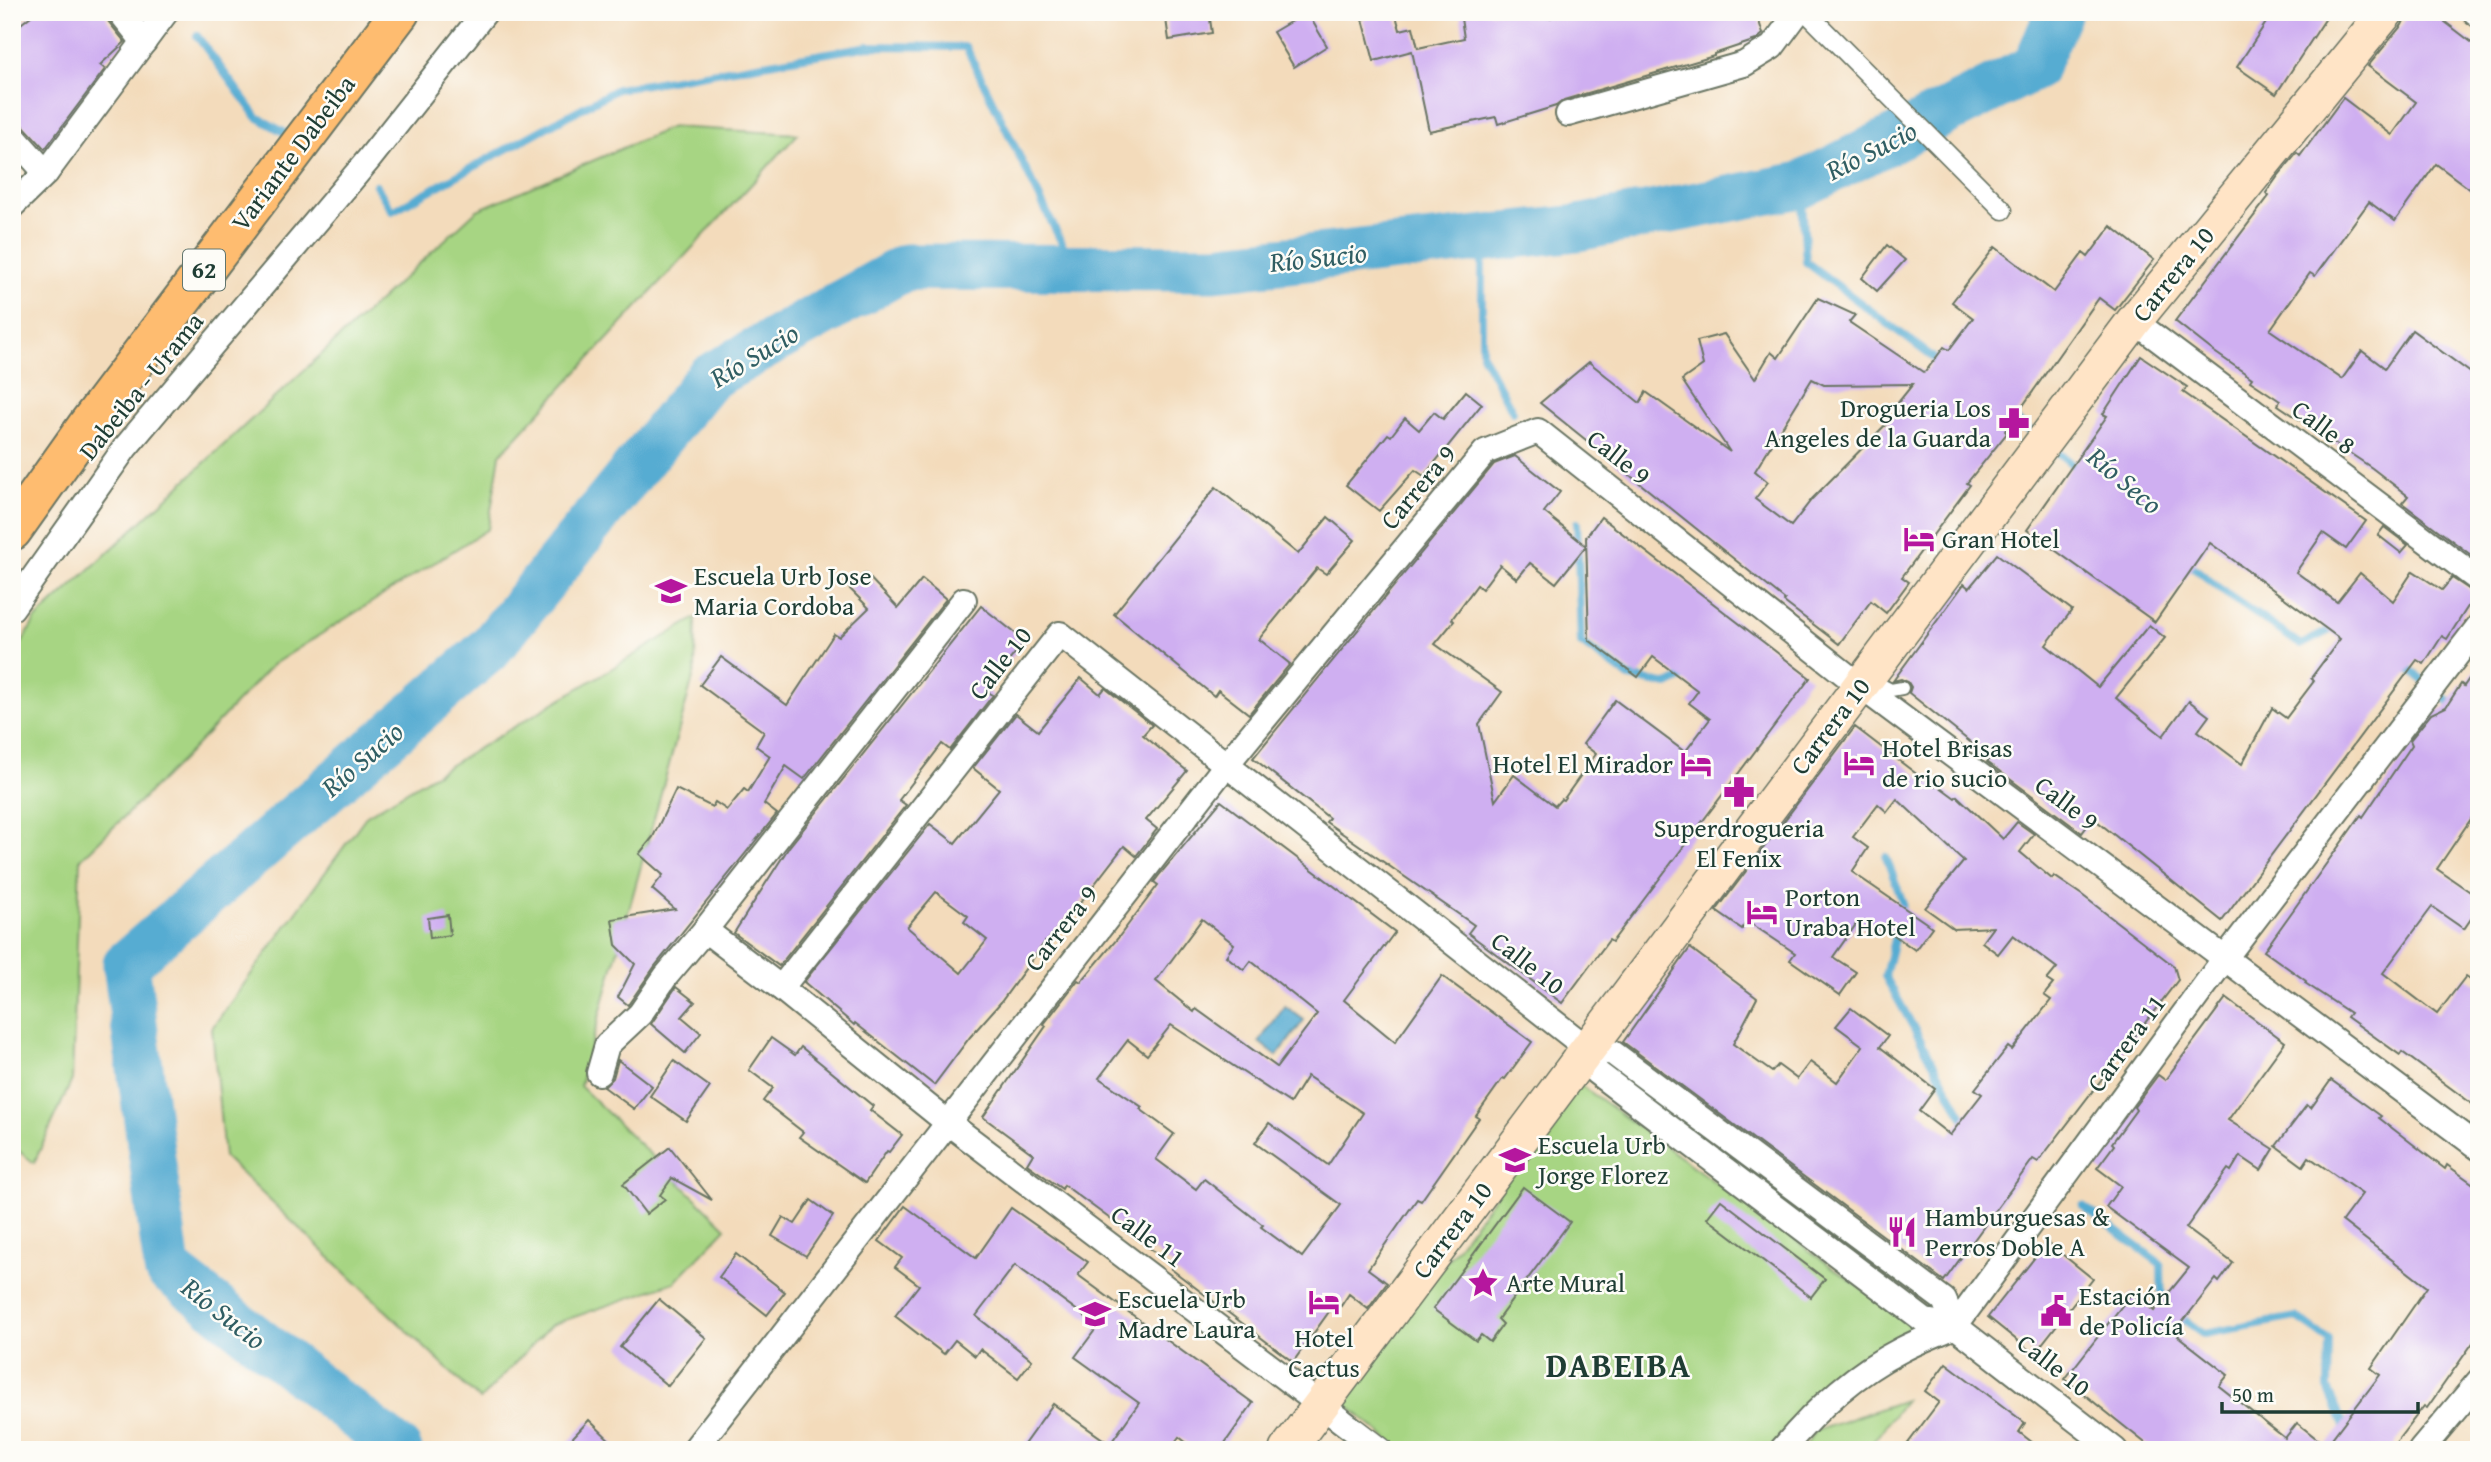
<svg xmlns="http://www.w3.org/2000/svg" width="2491" height="1462" font-family="'Gentium Book Plus',serif">
	<rect width="100%" height="100%" fill="#fdfcf7"/>
	<filter id="ink" filterUnits="userSpaceOnUse"><feTurbulence type="fractalNoise" baseFrequency=".0143" numOctaves="2"/><feDisplacementMap in="SourceGraphic" scale="14" xChannelSelector="R" yChannelSelector="G"/><feConvolveMatrix kernelMatrix="1 2 1 2 8 2 1 2 1" color-interpolation-filters="sRGB"/></filter>
	<filter id="wash" filterUnits="userSpaceOnUse"><feTurbulence type="fractalNoise" baseFrequency=".00686" numOctaves="4" result="noise"/><feDisplacementMap in="SourceGraphic" scale="28" xChannelSelector="R" yChannelSelector="G"/><feGaussianBlur stdDeviation="1.57" result="paint"/><feColorMatrix in="noise" values="0 0 0 0 0 0 0 0 0 0 0 0 0 0 0 0 0 1.4 0 .05"/><feComposite in="paint" operator="in"/></filter>
	<g filter="url(#wash)">
		<rect width="100%" height="100%" fill="#f3dbbb"/>
		<g fill="#a7d583" stroke="#63895c" stroke-width="2">
			<polygon points="672,127 798,134 500,455 488,529 272,665 182,760 80,860 72,1080 34,1163 12,1146 12,660 35,620 477,210"/>
			<polygon points="696,618 695,671 580,1086 726,1228 675,1282 551,1325 480,1400 224,1157 212,1028 367,815"/>
			<polygon points="1579,1084 1918,1329 1791,1422 1769,1450 1400,1450 1342,1401"/>
			<polygon points="1905,1400 1867,1450 1803,1450 1815,1431"/>
		</g>
		<polygon fill="#56acd2" stroke="#3a7483" stroke-width="2" points="1285,1006 1304,1020 1277,1056 1259,1042"/>
		<g fill="none" stroke-linecap="round" stroke-linejoin="round">
			<g stroke="#56acd2" stroke-width="8">
				<polyline points="197,36 257,117 292,137"/>
				<polyline points="376,185 392,211 617,89 869,46 966,47 1074,268"/>
				<polyline points="1801,185 1806,262 1943,365"/>
				<polyline points="1482,238 1482,354 1513,412"/>
				<polyline points="2006,413 2038,437"/>
				<polyline points="2051,447 2079,470"/>
				<polyline points="1577,523 1581,643 1629,677 1668,685 1688,675"/>
				<polyline points="2185,560 2225,593 2301,645 2336,627"/>
				<polyline points="2402,663 2457,708"/>
				<polyline points="1886,857 1903,903 1885,976 1963,1117"/>
				<polyline points="2083,1206 2161,1264 2162,1304 2204,1334 2296,1317 2329,1340 2328,1388 2346,1431"/>
			</g>
			<polyline stroke="#56acd2" stroke-width="47" points="399,1450 167,1269 126,964 489,649 708,378 906,267 1215,268 1578,228 1801,185 2035,67 2059,12"/>
		</g>
		<g id="blocks">
			<g fill="#cfaff1" fill-rule="evenodd">
				<polygon points="36,12 105,12 108,21 125,42 100,65 105,69 45,149 23,125 12,121 12,31"/>
				<polygon points="1165,12 1209,12 1212,33 1169,40"/>
				<polygon points="1307,12 1327,46 1294,67 1273,32"/>
				<polygon points="1390,12 1395,12 1400,30 1413,27 1418,48 1464,38 1460,12 1547,12 1549,18 1568,12 1756,12 1763,34 1756,40 1714,54 1714,56 1564,100 1556,106 1498,124 1496,117 1429,131 1412,51 1374,61 1363,19"/>
				<polygon points="2273,12 2330,12 2276,94 2237,67"/>
				<polygon points="2408,12 2432,12 2479,48 2479,196 2436,164 2395,221 2369,202 2315,276 2310,273 2270,330 2342,379 2362,351 2385,368 2412,330 2479,379 2479,561 2402,503 2408,496 2372,468 2278,405 2280,401 2250,381 2252,378 2213,351 2175,321 2269,196 2266,193 2278,176 2297,153 2300,156 2343,98 2392,135 2416,102 2368,66 2402,25"/>
				<path d="M 2111,226 L 2154,260 L 2115,310 L 2099,298 L 2005,431 L 2007,433 L 1967,483 L 1970,485 L 1902,577 L 1909,582 L 1886,613 L 1871,601 L 1839,644 L 1784,602 L 1785,600 L 1540,403 L 1589,362 L 1640,403 L 1646,392 L 1730,452 L 1682,380 L 1703,365 L 1697,341 L 1724,334 L 1755,379 L 1771,352 L 1778,358 L 1818,298 L 1855,315 L 1849,322 L 1923,372 L 1926,371 L 1944,347 L 1949,350 L 1973,318 L 1952,302 L 1995,247 L 2054,292 L 2083,253 L 2088,257 ZM 1812,379 L 1824,385 L 1913,384 L 1896,405 L 1901,409 L 1812,499 L 1791,526 L 1755,499 L 1768,482 L 1755,471 Z"/>
				<polygon points="1887,245 1905,260 1877,291 1862,278"/>
				<polygon points="2141,356 2187,387 2183,392 2366,521 2346,549 2323,533 2296,572 2337,602 2360,573 2393,601 2413,571 2442,590 2452,578 2476,594 2447,639 2442,636 2424,664 2417,660 2222,921 2093,818 2082,833 1987,762 1990,758 1909,693 1911,687 1908,682 1901,679 1893,681 1964,584 1969,588 1997,554 2072,610 2046,645 2098,687 2149,625 2165,638 2116,698 2163,736 2189,701 2209,716 2198,731 2242,764 2272,708 2286,718 2314,681 2311,678 2340,639 2210,543 2155,622 2027,530 2107,416 2103,414"/>
				<polygon points="1466,391 1482,404 1424,476 1415,470 1379,511 1346,485 1388,434 1391,436 1405,418 1419,430 1434,412 1443,419"/>
				<polygon points="1515,456 1560,492 1544,512 1586,546 1556,583 1530,563 1517,579 1500,565 1482,589 1477,585 1452,619 1454,621 1435,644 1502,692 1479,724 1495,801 1514,775 1555,806 1561,799 1563,800 1596,754 1583,744 1615,700 1685,752 1710,719 1689,703 1698,691 1653,657 1638,677 1589,640 1586,537 1601,517 1810,678 1612,942 1609,940 1562,1003 1468,933 1474,925 1326,822 1329,818 1253,758 1494,464"/>
				<polygon points="1216,487 1298,554 1328,517 1355,540 1326,574 1317,568 1259,639 1290,664 1249,714 1218,690 1214,696 1114,614"/>
				<polygon points="2384,527 2408,545 2401,553 2378,535"/>
				<polygon points="865,573 898,608 922,579 946,599 804,779 786,766 764,804 777,814 655,966 628,1005 618,997 635,964 616,945 612,919 675,909 652,889 663,875 639,854 653,837 676,789 712,807 715,802 727,810 744,789 748,792 770,756 756,746 764,732 700,685 721,657 787,705 834,634 839,637 869,608 849,588"/>
				<polygon points="981,606 1025,641 1004,667 988,692 993,695 950,750 942,744 899,800 906,805 779,966 734,933 789,847"/>
				<polygon points="2479,664 2479,807 2437,869 2479,898 2479,907 2464,929 2432,907 2383,973 2437,1014 2466,976 2479,985 2479,1109 2402,1052 2400,1055 2347,1017 2350,1013 2305,983 2306,981 2264,951 2361,815 2363,817 2412,745 2410,740 2431,714 2446,707 2461,684 2464,686"/>
				<path d="M 1081,678 L 1100,694 L 1105,688 L 1152,725 L 1143,735 L 1187,771 L 1146,820 L 1157,829 L 1136,856 L 1124,846 L 1073,912 L 1072,911 L 1046,943 L 1045,942 L 1001,1002 L 970,1037 L 934,1085 L 855,1023 L 854,1025 L 804,982 L 930,824 L 955,843 L 999,789 L 973,768 L 1016,714 L 1038,731 ZM 936,892 L 968,916 L 964,922 L 987,940 L 961,973 L 907,927 Z"/>
				<polygon points="1855,727 1923,779 1925,777 1935,786 1936,784 1955,798 1957,796 2003,839 2017,822 2034,834 2020,852 2052,879 2054,876 2082,895 2174,966 2178,980 2038,1162 2033,1159 1944,1281 1623,1042 1690,948 1757,998 1733,1044 1772,1072 1778,1065 1797,1079 1810,1062 1837,1082 1863,1046 1836,1026 1851,1008 1888,1036 1880,1047 1935,1089 1919,1111 1950,1135 1982,1094 1975,1089 2008,1047 2012,1050 2051,1000 2044,995 2053,984 2047,980 2057,968 2013,935 1998,954 1982,942 1993,927 1954,929 1925,908 1964,861 1897,799 1887,812 1878,804 1853,837 1868,848 1852,872 1932,927 1915,950 1880,925 1873,934 1857,923 1833,957 1856,972 1840,995 1790,960 1795,953 1747,921 1742,929 1716,911"/>
				<path d="M 1221,801 L 1395,932 L 1344,1000 L 1395,1042 L 1442,976 L 1532,1042 L 1505,1079 L 1503,1078 L 1476,1116 L 1479,1118 L 1421,1201 L 1417,1199 L 1368,1269 L 1387,1283 L 1368,1309 L 1349,1294 L 1341,1306 L 1336,1302 L 1293,1362 L 1171,1269 L 1174,1266 L 1064,1185 L 1062,1189 L 1027,1164 L 1033,1154 L 983,1117 L 1046,1026 L 1044,1024 L 1078,980 L 1081,982 L 1118,938 L 1158,885 L 1154,882 L 1160,874 ZM 1202,919 L 1234,944 L 1226,956 L 1244,970 L 1251,961 L 1317,1014 L 1277,1067 L 1196,1009 L 1194,1012 L 1156,981 ZM 1171,1025 L 1290,1103 L 1307,1076 L 1363,1113 L 1328,1165 L 1269,1123 L 1255,1143 L 1341,1205 L 1302,1257 L 1261,1227 L 1263,1225 L 1204,1179 L 1196,1189 L 1156,1159 L 1174,1134 L 1140,1109 L 1142,1107 L 1099,1078 L 1128,1040 L 1147,1055 Z"/>
				<polygon points="448,915 450,935 430,938 428,918"/>
				<polygon points="676,987 695,1002 682,1017 701,1033 685,1053 651,1024"/>
				<polygon points="2226,998 2285,1042 2228,1120 2274,1149 2261,1170 2240,1156 2231,1171 2228,1169 2186,1228 2233,1263 2219,1282 2216,1279 2177,1329 2181,1332 2178,1336 2228,1375 2219,1386 2285,1438 2297,1423 2326,1446 2380,1375 2371,1368 2427,1287 2342,1221 2362,1194 2309,1157 2303,1166 2276,1146 2307,1105 2311,1108 2331,1080 2381,1116 2379,1118 2445,1169 2447,1165 2479,1188 2479,1334 2427,1408 2424,1406 2390,1450 2154,1450 2065,1379 2132,1293 2154,1311 2189,1268 2106,1207 2121,1186 2097,1168 2114,1145 2112,1143 2136,1110 2134,1107 2158,1075 2165,1080"/>
				<polygon points="771,1038 795,1055 801,1047 873,1106 870,1110 902,1135 889,1152 887,1151 865,1183 799,1137 803,1132 763,1101 773,1088 749,1070"/>
				<polygon points="618,1060 652,1086 634,1109 604,1087 613,1078"/>
				<polygon points="674,1061 710,1087 686,1121 650,1096"/>
				<polygon points="670,1147 712,1200 672,1178 660,1195 665,1199 646,1214 623,1184"/>
				<polygon points="1523,1187 1570,1222 1498,1319 1503,1324 1490,1342 1481,1335 1476,1341 1433,1309"/>
				<polygon points="811,1200 833,1216 806,1256 772,1236 783,1217 795,1224"/>
				<polygon points="1721,1200 1825,1279 1811,1297 1707,1218"/>
				<polygon points="905,1206 976,1258 1011,1208 1088,1262 1078,1275 1253,1403 1220,1450 1196,1450 1179,1437 1169,1450 1020,1450 1053,1404 1110,1444 1139,1403 1075,1357 1098,1326 1015,1265 976,1316 1032,1360 1018,1378 980,1349 975,1356 955,1340 944,1354 895,1316 919,1285 895,1267 902,1258 879,1241"/>
				<polygon points="2047,1242 2093,1279 2034,1354 1988,1317"/>
				<polygon points="736,1254 785,1292 767,1315 719,1277"/>
				<polygon points="659,1299 706,1338 668,1386 620,1347"/>
				<polygon points="1946,1363 2025,1423 2019,1432 2042,1450 1903,1450 1939,1402 1925,1391"/>
				<polygon points="589,1420 620,1450 561,1450"/>
			</g>
		</g>
	</g>
	<g filter="url(#ink)">
		<use href="#blocks" fill-opacity="0" stroke="#697463" stroke-width="2"/>
		<g fill="none" stroke-linecap="round" stroke-linejoin="round">
			<defs>
				<polyline id="service" points="1870,679 1891,690 1902,688"/>
				<polyline id="pedestrian" points="1806,12 2003,210"/>
				<g id="minor">
					<polyline points="120,12 144,42"/>
					<polyline points="2475,12 2479,15"/>
					<polyline points="1568,114 1744,64 1772,47 1798,12"/>
					<polyline points="12,135 46,173"/>
					<polyline points="12,206 46,173 166,12"/>
					<polyline points="2134,321 2479,580"/>
					<polyline points="12,608 125,448 369,159 485,12"/>
					<polyline points="705,930 781,988"/>
					<polyline points="1588,1049 1596,1072 1925,1321 1955,1326 2115,1450"/>
					<polyline points="599,1073 607,1045 640,1014 666,976 705,930 964,600"/>
					<polyline points="694,1450 1226,765 1485,452 1538,431 1860,686 2479,1148"/>
					<polyline points="1380,1450 947,1122 781,988 1060,634 1588,1049 1613,1053 1944,1300 1955,1326"/>
					<path d="M 1782,1450 C 1815,1410 1854,1374 1901,1350 C 1918,1341 1937,1334 1955,1326 L 2225,958 L 2479,626"/>
					<polyline points="2421,1450 2479,1381"/>
				</g>
				<polyline id="secondary" points="1287,1450 2134,321 2386,12"/>
				<polyline id="trunk" points="12,531 86,427 400,12"/>
			</defs>
			<use href="#service" stroke="#697463" stroke-width="16"/>
			<use href="#pedestrian" stroke="#697463" stroke-width="21"/>
			<use href="#minor" stroke="#697463" stroke-width="28"/>
			<use href="#secondary" stroke="#697463" stroke-width="38"/>
			<use href="#trunk" stroke="#697463" stroke-width="42"/>
			<use href="#service" stroke="#fff" stroke-width="12"/>
			<use href="#pedestrian" stroke="#fff" stroke-width="18"/>
			<use href="#minor" stroke="#fff" stroke-width="24"/>
			<use href="#secondary" stroke="#ffe4c6" stroke-width="35"/>
			<use href="#trunk" stroke="#febc70" stroke-width="38"/>
		</g>
	</g>
	<defs>
		<symbol id="pharmacy-bare" viewBox="-9 -9 18 18"><path d="M-2-6h4v4h4v4h-4v4h-4v-4h-4v-4h4Z" fill="#b5179e" stroke="#fdfcf7" stroke-width="2.5" paint-order="stroke"/></symbol>
		<symbol id="hotel-bare" viewBox="-9 -9 18 18"><path d="M-6-4.5h1.5V1H6V5H4.5V3h-9V5H-6ZM-4 0a1.8 1.8 0 1 1 3.6 0ZM.5 0V-2.5h3Q6-2.5 6 0Z" fill="#b5179e" stroke="#fdfcf7" stroke-width="2.5" paint-order="stroke"/></symbol>
		<symbol id="school-bare" viewBox="-9 -9 18 18"><path d="M0-5L7-2L0 1L-7-2ZM-4 1L0 2.5L4 1V4Q0 6-4 4Z" fill="#b5179e" stroke="#fdfcf7" stroke-width="2.5" paint-order="stroke"/></symbol>
		<symbol id="restaurant-bare" viewBox="-9 -9 18 18"><path d="M-5-6h1v4h1v-4h1v4h1v-4h1v5L-1.5 .5V6h-2V.5L-5-1ZM5-6V6H3V1.5H1.5Q1.5-4 5-6Z" fill="#b5179e" stroke="#fdfcf7" stroke-width="2.5" paint-order="stroke"/></symbol>
		<symbol id="sight-bare" viewBox="-9 -9 18 18"><path d="M0-6L1.8-2.2L6-1.7L2.9 1.2L3.7 5.4L0 3.3L-3.7 5.4L-2.9 1.2L-6-1.7L-1.8-2.2Z" fill="#b5179e" stroke="#fdfcf7" stroke-width="2.5" paint-order="stroke"/></symbol>
		<symbol id="civic-bare" viewBox="-9 -9 18 18"><path d="M-.6-6.5H3V-4.5H.6V-3L4-1V1h2V6H-6V1h2V-1L-.6-3ZM-1.2 2.5V6h2.4V2.5Z" fill="#b5179e" stroke="#fdfcf7" stroke-width="2.5" paint-order="stroke"/></symbol>
	</defs>
	<g fill-rule="evenodd">
		<use href="#pharmacy-bare" x="1992" y="401" width="44" height="44"/>
		<use href="#hotel-bare" x="1897" y="517" width="44" height="44"/>
		<use href="#school-bare" x="649" y="569" width="44" height="44"/>
		<use href="#hotel-bare" x="1837" y="741" width="44" height="44"/>
		<use href="#hotel-bare" x="1674" y="742" width="44" height="44"/>
		<use href="#pharmacy-bare" x="1717" y="770" width="44" height="44"/>
		<use href="#hotel-bare" x="1740" y="890" width="44" height="44"/>
		<use href="#school-bare" x="1493" y="1138" width="44" height="44"/>
		<use href="#restaurant-bare" x="1880" y="1210" width="44" height="44"/>
		<use href="#sight-bare" x="1461" y="1261" width="44" height="44"/>
		<use href="#hotel-bare" x="1302" y="1280" width="44" height="44"/>
		<use href="#civic-bare" x="2034" y="1289" width="44" height="44"/>
		<use href="#school-bare" x="1073" y="1292" width="44" height="44"/>
	</g>
	<g text-anchor="middle" stroke-width="5" stroke-linejoin="round" paint-order="stroke">
		<rect fill="#fdfcf7" stroke="#62766e" stroke-width="2" x="183" y="249.5" width="42" height="41" rx="5"/>
		<g font-size="24" font-weight="bold" fill="#1f3d34">
			<text x="204" y="278">62</text>
		</g>
		<g font-size="26" fill="#1f3d34" stroke="#fdfcf7">
			<text transform="translate(293 153) rotate(-53)" y="9">Variante Dabeiba</text>
			<text transform="translate(2173 274) rotate(-51)" y="9">Carrera 10</text>
			<text transform="translate(141 386) rotate(-51)" y="9">Dabeiba - Urama</text>
			<text transform="translate(2324 427) rotate(37)" y="9">Calle 8</text>
			<text transform="translate(1619 457) rotate(38)" y="9">Calle 9</text>
			<text transform="translate(1418 487) rotate(-50)" y="9">Carrera 9</text>
			<text transform="translate(1000 663) rotate(-52)" y="9">Calle 10</text>
			<text transform="translate(1830 726) rotate(-53)" y="9">Carrera 10</text>
			<text transform="translate(2067 803) rotate(37)" y="9">Calle 9</text>
			<text transform="translate(1061 928) rotate(-52)" y="9">Carrera 9</text>
			<text transform="translate(1528 963) rotate(38)" y="9">Calle 10</text>
			<text transform="translate(2126 1043) rotate(-54)" y="9">Carrera 11</text>
			<text transform="translate(1452 1230) rotate(-53)" y="9">Carrera 10</text>
			<text transform="translate(1148 1236) rotate(37)" y="9">Calle 11</text>
			<text transform="translate(2054 1365) rotate(38)" y="9">Calle 10</text>
		</g>
		<g font-size="26" fill="#1f3d34" stroke="#fdfcf7" text-anchor="start">
			<text x="1991" y="417" text-anchor="end">Drogueria Los<tspan x="1991" dy="30">Angeles de la Guarda</tspan></text>
			<text x="1942" y="548">Gran Hotel</text>
			<text x="694" y="585">Escuela Urb Jose<tspan x="694" dy="30">Maria Cordoba</tspan></text>
			<text x="1882" y="757">Hotel Brisas<tspan x="1882" dy="30">de rio sucio</tspan></text>
			<text x="1673" y="773" text-anchor="end">Hotel El Mirador</text>
			<text x="1739" y="837" text-anchor="middle">Superdrogueria<tspan x="1739" dy="30">El Fenix</tspan></text>
			<text x="1785" y="906">Porton<tspan x="1785" dy="30">Uraba Hotel</tspan></text>
			<text x="1538" y="1154">Escuela Urb<tspan x="1538" dy="30">Jorge Florez</tspan></text>
			<text x="1925" y="1226">Hamburguesas &amp;<tspan x="1925" dy="30">Perros Doble A</tspan></text>
			<text x="1506" y="1292">Arte Mural</text>
			<text x="2079" y="1305">Estación<tspan x="2079" dy="30">de Policía</tspan></text>
			<text x="1118" y="1308">Escuela Urb<tspan x="1118" dy="30">Madre Laura</tspan></text>
			<text x="1324" y="1347" text-anchor="middle">Hotel<tspan x="1324" dy="30">Cactus</tspan></text>
		</g>
		<g font-size="28" font-style="italic" fill="#305e63" stroke="#fdfcf7">
			<text transform="translate(1871 150) rotate(-27)" y="10">Río Sucio</text>
			<text transform="translate(1318 257) rotate(-6)" y="10">Río Sucio</text>
			<text transform="translate(754 355) rotate(-31)" y="10">Río Sucio</text>
			<text transform="translate(2125 480) rotate(40)" y="10">Río Seco</text>
			<text transform="translate(362 759) rotate(-41)" y="10">Río Sucio</text>
			<text transform="translate(224 1313) rotate(38)" y="10">Río Sucio</text>
		</g>
		<g font-size="33" font-weight="bold" letter-spacing="2" fill="#1f3d34" stroke="#fdfcf7">
			<text x="1619" y="1377">DABEIBA</text>
		</g>
	</g>
	<rect width="2491" height="1462" fill="none" stroke="#fdfcf7" stroke-width="42"/>
	<path d="M2222 1402v10h196v-10" fill="none" stroke="#1f3d34" stroke-width="3.5"/>
	<text x="2232" y="1402" font-size="21" fill="#1f3d34" stroke="#fdfcf7" stroke-width="5" paint-order="stroke">50 m</text>
</svg>
